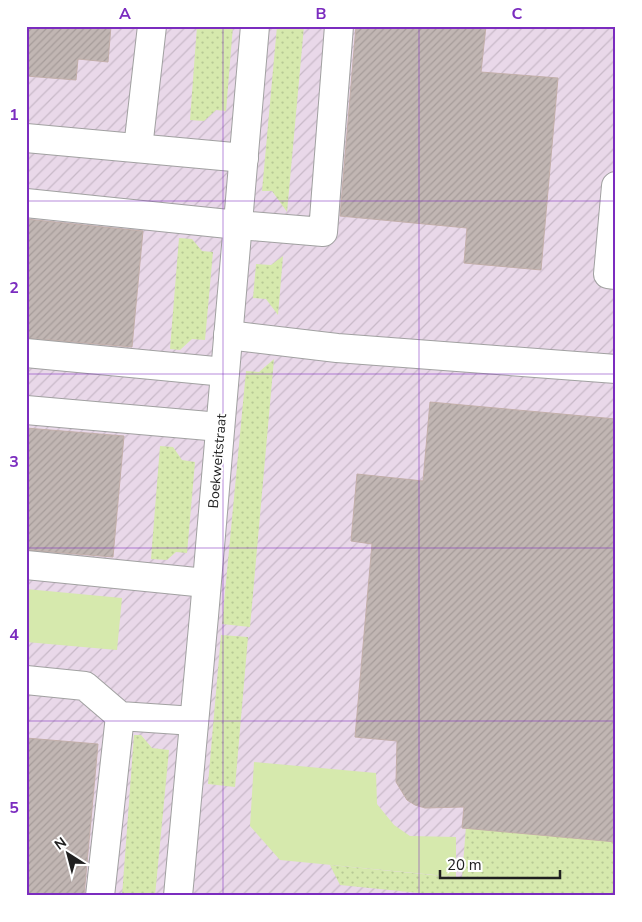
<svg xmlns="http://www.w3.org/2000/svg" width="642" height="922" font-family="'Nunito Sans',sans-serif">
	<defs>
		<pattern id="industrial-furrows" width="10" height="10" patternUnits="userSpaceOnUse" patternTransform="scale(1.25)"><rect width="10" height="10" fill="#e9d8e9"/><path d="M-1 1l2-2M0 10L10 0M9 11l2-2" fill="none" stroke="#c8b9c8"/></pattern>
		<pattern id="grass-dots" width="8" height="8" patternUnits="userSpaceOnUse" patternTransform="scale(1.25)"><rect width="8" height="8" fill="#d6e9ad"/><path d="M2 2h.1M6 6h.1" fill="none" stroke="#b7c895" stroke-width="1.8" stroke-linecap="round"/></pattern>
		<pattern id="building-hatch" width="6" height="6" patternUnits="userSpaceOnUse" patternTransform="scale(1.25)"><rect width="6" height="6" fill="#c1b6b3"/><path d="M-1 1l2-2M0 6l6-6M5 7l2-2" fill="none" stroke="#a69c9a"/></pattern>
	</defs>
	<rect width="100%" height="100%" fill="#f0ebe6"/>
	<rect fill="url(#industrial-furrows)" x="26" y="26" width="590" height="870"/>
	<g fill="url(#grass-dots)">
		<polygon points="197,26 233,26 226,111 216,110 204,121 190,120"/>
		<polygon points="277,26 304,26 287,212 272,191 262,191"/>
		<polygon points="179,238 192,239 202,251 213,252 205,340 192,339 180,350 170,349"/>
		<polygon points="283,256 278,315 266,299 253,298 256,264 271,265"/>
		<polygon points="274,359 250,627 222,624 246,371 259,372"/>
		<polygon points="160,446 173,447 182,460 195,462 187,553 176,552 167,560 151,559"/>
		<polygon points="221,635 248,637 235,787 208,784"/>
		<polygon points="134,735 141,735 152,748 169,750 155,896 122,896"/>
		<polygon points="466,826 616,842 616,896 449,896 340,885 330,865 462,878"/>
	</g>
	<g fill="#d6e9ad">
		<polygon points="26,589 122,598 117,650 26,642"/>
		<polygon points="254,762 376,773 377,804 394,825 410,836 456,837 456,877 280,860 250,826"/>
	</g>
	<g fill="url(#building-hatch)" stroke="#c2afa9">
		<polygon points="26,26 111,26 108,62 78,59 76,80 26,76"/>
		<polygon points="356,26 486,26 481,72 558,78 541,270 464,263 467,228 340,216"/>
		<polygon points="26,219 143,231 132,347 26,338"/>
		<polygon points="430,402 616,419 616,842 462,828 464,807 425,808 415,805 407,800 396,782 397,741 355,737 372,544 351,541 357,474 423,481"/>
		<polygon points="26,428 124,436 113,557 26,550"/>
		<polygon points="26,738 98,744 84,896 26,896"/>
	</g>
	<g fill="none" stroke-linecap="round" stroke-linejoin="round">
		<defs>
			<g id="minor">
				<polyline points="26,138 244,158"/>
				<polyline points="138,148 152,26"/>
				<polyline points="616,186 608,274 616,275"/>
				<polyline points="26,203 238,225 323,232 339,26"/>
				<polyline points="228,335 337,348 616,369"/>
				<polyline points="26,353 225,372"/>
				<polyline points="26,410 220,427"/>
				<polyline points="26,565 206,583"/>
				<polyline points="26,680 85,686 120,716 194,721"/>
				<polyline points="100,896 120,716"/>
				<polyline points="178,896 204,616 255,26"/>
			</g>
		</defs>
		<use href="#minor" stroke="#a1a1a1" stroke-width="30"/>
		<use href="#minor" stroke="#fff" stroke-width="28"/>
	</g>
	<path fill="none" stroke="#7b2cbf" stroke-width="1" stroke-opacity="0.55" d="M 223,26 L 223,896M 419,26 L 419,896M 26,201 L 616,201M 26,374 L 616,374M 26,548 L 616,548M 26,721 L 616,721"/>
	<g text-anchor="middle" stroke-width="4" stroke-linejoin="round" paint-order="stroke">
		<g font-size="14" fill="#202020" stroke="#fff">
			<text transform="translate(217 461) rotate(-85)" y="5">Boekweitstraat</text>
		</g>
	</g>
	<rect width="642" height="922" fill="none" stroke="#ffffff" stroke-width="55"/>
	<g transform="translate(68 854) rotate(324)" stroke="#ffffff" stroke-width="4" paint-order="stroke">
	<path d="M0-4L9 19L0 12L-9 19Z" fill="#202020"/>
	<text y="-8" font-size="14" font-weight="bold" text-anchor="middle" fill="#202020">N</text>
	</g>
	<path d="M440 870v8h120v-8" fill="none" stroke="#202020" stroke-width="2.5"/>
	<text x="447" y="870" font-size="15" fill="#202020" stroke="#ffffff" stroke-width="4" paint-order="stroke">20 m</text>
	<rect x="28" y="28" width="586" height="866" fill="none" stroke="#7b2cbf" stroke-width="2"/>
	<g font-size="16" text-anchor="middle" font-weight="bold" fill="#7b2cbf">
		<text x="125" y="19">A</text>
		<text x="321" y="19">B</text>
		<text x="517" y="19">C</text>
		<text x="14" y="120">1</text>
		<text x="14" y="293">2</text>
		<text x="14" y="467">3</text>
		<text x="14" y="640">4</text>
		<text x="14" y="813">5</text>
	</g>
</svg>
